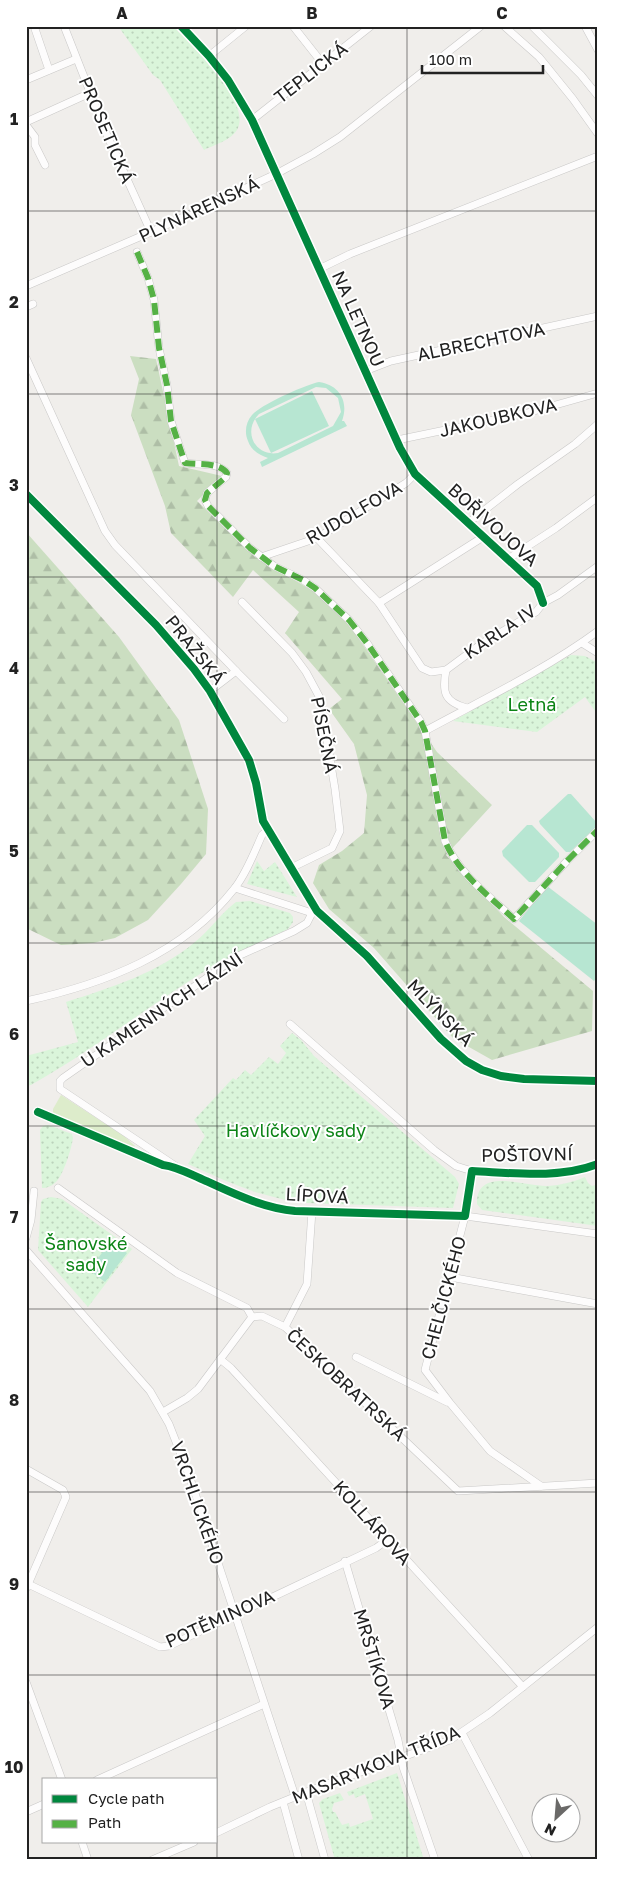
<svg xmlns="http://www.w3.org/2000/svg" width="624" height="1886" font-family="'Golos Text',sans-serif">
	<defs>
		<pattern id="forest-firs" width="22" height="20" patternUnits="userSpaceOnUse" patternTransform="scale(1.25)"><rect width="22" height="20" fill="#cbdec1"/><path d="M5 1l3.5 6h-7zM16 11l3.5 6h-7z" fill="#aebea6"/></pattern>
		<pattern id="park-dots" width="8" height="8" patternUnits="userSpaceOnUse" patternTransform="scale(1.25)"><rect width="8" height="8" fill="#daf5da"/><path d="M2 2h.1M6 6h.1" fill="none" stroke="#bbd2bb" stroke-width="1.8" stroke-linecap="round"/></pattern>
	</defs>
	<rect width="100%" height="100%" fill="#f0eeeb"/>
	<polygon fill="#ddeccb" points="61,1095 124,1136 135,1146 133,1147 53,1113 53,1109"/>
	<g fill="url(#forest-firs)">
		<polygon points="130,356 156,359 179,466 222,476 197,501 255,557 313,591 350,626 437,752 492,805 446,855 504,917 593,991 592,1031 492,1060 453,1038 374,948 329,909 313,883 319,865 342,851 364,833 367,795 354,744 329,709 342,699 285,633 299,612 253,570 233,597 171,533 165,506 131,415 139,379"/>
		<polygon points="26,532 119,637 179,720 208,809 206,854 181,884 148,920 115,938 93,943 61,945 26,928"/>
	</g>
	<g fill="url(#park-dots)">
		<path d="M 118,26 L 173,26 C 190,44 254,105 237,130 C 231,140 214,145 204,150 L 160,80 L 153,75 Z"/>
		<polygon points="571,655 585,656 598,663 598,715 585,697 537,732 453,721"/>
		<polygon points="257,861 264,871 275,862 297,897 247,884"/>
		<path d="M 250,901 L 290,913 L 293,917 L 293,922 L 288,929 C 259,943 229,957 200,974 C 143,1010 90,1052 31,1085 L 26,1086 L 26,1056 L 78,1042 L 66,1002 C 110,988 158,973 195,942 C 210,930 221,913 236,902 Z"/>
		<polygon points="292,1033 301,1040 314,1056 455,1177 459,1184 453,1208 307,1203 285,1200 255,1192 226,1181 188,1164 205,1136 194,1120 233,1078 236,1080 245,1070 251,1075 269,1057 278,1064 286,1053 280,1046"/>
		<path d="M 48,1125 L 72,1134 L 73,1138 C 71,1150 64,1173 56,1182 C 52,1186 47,1188 42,1188 L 40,1130 L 43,1126 Z"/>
		<path d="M 585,1177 L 588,1183 L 592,1186 L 598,1184 L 598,1226 L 482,1210 L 477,1204 C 476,1166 525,1187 548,1186 C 561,1185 573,1182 585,1177 Z"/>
		<polygon points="51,1197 62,1199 132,1249 88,1307 38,1250 41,1202 43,1199"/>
		<polygon points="397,1773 424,1860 335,1860 319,1803 323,1799 340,1793 344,1800 334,1803 332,1809 333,1812 335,1812 342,1825 349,1823 350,1827 373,1819 365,1794 355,1798 354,1794 349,1796 347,1792"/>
	</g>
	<g fill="#b7e6d2" fill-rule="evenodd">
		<path d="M 319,382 C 340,385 349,402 342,421 L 344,421 L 347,426 L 262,467 L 260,462 L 268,458 C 259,455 251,450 248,441 C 244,432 246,422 252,415 C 260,405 307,384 319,382 ZM 316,387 L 326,388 L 338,398 L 341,412 L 333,426 L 278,453 C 255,457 242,431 259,414 Z"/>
		<polygon points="312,391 329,426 271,453 255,419"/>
		<polygon points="568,794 571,794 597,823 597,826 570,852 566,852 540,824 539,821"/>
		<polygon points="527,825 532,825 559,853 559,857 535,882 529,882 503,856 502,851"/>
		<polygon points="547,886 598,925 598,976 594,981 519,921"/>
		<polygon points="111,1241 127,1253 105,1282 89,1270"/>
	</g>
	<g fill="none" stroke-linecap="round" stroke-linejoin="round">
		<defs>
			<g id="street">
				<polyline points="34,26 49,70"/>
				<polyline points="64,26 107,135 151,232"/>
				<polyline points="181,26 209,56 228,80 252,120 400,448 415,474 537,586 543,603"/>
				<polyline points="293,26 323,64"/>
				<polyline points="504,26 539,57 573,99 598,134"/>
				<polyline points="532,26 581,75 598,96"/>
				<polyline points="585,26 598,50"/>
				<polyline points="209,56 246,26"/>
				<polyline points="26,80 76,59"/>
				<polyline points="252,120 371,26"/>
				<polyline points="26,122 90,93"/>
				<polyline points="26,125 35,137 35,145 45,165"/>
				<path d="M 137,252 L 148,278 L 154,300 L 159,348 L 167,385 L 171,421 L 185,463 C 198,465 219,462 227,473 L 226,477 L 207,493 L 205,500 L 208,506 L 250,548 L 274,566 L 303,580 L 315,588 L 349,620 L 367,643 L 421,722 L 425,731 L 445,841 C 458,873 489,896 514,919 L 567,861 L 598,830"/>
				<polyline points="319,269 350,254 598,156"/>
				<polyline points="26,286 151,232 276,174 313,154 340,137 481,26"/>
				<polyline points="26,307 33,304"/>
				<polyline points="26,358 105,531 115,545 236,671"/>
				<polyline points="365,371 391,361 598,316"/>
				<polyline points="397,440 527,413 598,393"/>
				<polyline points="26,494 156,625 194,669 210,691 249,760 256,783 263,821 317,911 367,956 441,1039 466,1061 482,1070 501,1076 524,1079 598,1081"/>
				<polyline points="468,523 518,484 575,444 598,424"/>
				<polyline points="317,538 379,603 422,668 431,672 446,670"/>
				<polyline points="261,557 317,538 406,483 415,474"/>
				<polyline points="508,559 556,528 598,497"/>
				<polyline points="242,602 292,653 306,672 320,698 335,789 340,831 332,848 291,868"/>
				<polyline points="379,603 483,537"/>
				<polyline points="582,643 598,653"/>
				<polyline points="210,691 236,671 284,719"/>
				<path d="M 467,708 C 444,702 442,692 446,670 L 484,642 L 536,612 L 543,603 L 558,595 L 598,566"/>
				<path d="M 425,731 C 482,700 545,670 598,631"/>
				<polyline points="235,888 312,913 315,913"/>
				<polyline points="312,913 307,923 294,931 238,956 63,1078 60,1081 60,1089 177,1167 217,1186 276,1209 360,1214 410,1213 465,1216 598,1234"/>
				<path d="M 26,1001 C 104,984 183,954 234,889 C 246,874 254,853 262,835 L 268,830"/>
				<polyline points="290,1024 434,1150 456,1166 472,1171 554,1174 569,1172 598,1164"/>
				<polyline points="472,1171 465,1216 425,1370 450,1403 490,1451 541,1486"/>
				<polyline points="58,1188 177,1273 247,1308 252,1317"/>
				<polyline points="26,1238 31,1220 34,1191"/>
				<polyline points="26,1250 150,1391 169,1424 189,1475 295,1796"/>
				<polyline points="450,1277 598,1304"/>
				<polyline points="252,1317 262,1316 285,1327 458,1491 598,1483"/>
				<polyline points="285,1327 307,1284 312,1211"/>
				<polyline points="356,1357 447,1402"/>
				<polyline points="220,1359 231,1368 523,1687"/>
				<polyline points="163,1412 187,1398 198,1389 252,1317"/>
				<polyline points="26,1469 63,1490 66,1497 26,1589"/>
				<polyline points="345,1561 398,1740 403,1767 435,1860"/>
				<polyline points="26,1583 160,1647 169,1646 376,1548 387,1540"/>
				<polyline points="26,1682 62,1780"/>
				<polyline points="462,1733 529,1860"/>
				<polyline points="97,1780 264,1704"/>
				<polyline points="306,1792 325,1860"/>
				<polyline points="283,1802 299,1860"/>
				<polyline points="26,1812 44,1804"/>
				<polyline points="216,1833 270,1807 319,1787 450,1740 490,1713 598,1627"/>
				<polyline points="82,1842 88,1860"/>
				<polyline points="152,1860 194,1842"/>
			</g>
		</defs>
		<use href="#street" stroke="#c9c8c7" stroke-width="8"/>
		<use href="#street" stroke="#fdfcfc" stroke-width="7"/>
		<path stroke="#55b145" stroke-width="6" stroke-dasharray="12 6" stroke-linecap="butt" d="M 137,252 L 148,278 L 154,300 L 159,348 L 167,385 L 171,421 L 185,463 C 198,465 219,462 227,473 L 226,477 L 207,493 L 205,500 L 208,506 L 250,548 L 274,566 L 303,580 L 315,588 L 349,620 L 367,643 L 421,722 L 425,731 L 445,841 C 458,873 489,896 514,919 L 567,861 L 598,830"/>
		<defs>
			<g id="cycleway">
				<polyline points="181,26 209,56 228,80 252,120 400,448 415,474 537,586 543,603"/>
				<polyline points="26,494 156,625 194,669 210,691 249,760 256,783 263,821 317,911 367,956 441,1039 466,1061 482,1070 501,1076 524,1079 598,1081"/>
				<path d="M 38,1112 L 163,1165 C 179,1167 191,1175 206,1181 C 234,1194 264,1208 295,1211 L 465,1216 L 472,1171 C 514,1173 558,1179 598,1164"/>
			</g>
		</defs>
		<use href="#cycleway" stroke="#fff" stroke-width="11"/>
		<use href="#cycleway" stroke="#00873e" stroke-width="8"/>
	</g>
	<path fill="none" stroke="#222" stroke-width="1" stroke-opacity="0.55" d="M 217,26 L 217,1860M 407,26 L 407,1860M 26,211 L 598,211M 26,394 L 598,394M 26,577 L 598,577M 26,760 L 598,760M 26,943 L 598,943M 26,1126 L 598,1126M 26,1309 L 598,1309M 26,1492 L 598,1492M 26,1675 L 598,1675"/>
	<g text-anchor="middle" stroke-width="4" stroke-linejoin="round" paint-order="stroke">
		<g font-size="18" fill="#222" stroke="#fff">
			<text transform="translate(311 73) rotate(-38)" y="6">TEPLICKÁ</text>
			<text transform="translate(106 130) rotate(67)" y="6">PROSETICKÁ</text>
			<text transform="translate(199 210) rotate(-25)" y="6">PLYNÁRENSKÁ</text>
			<text transform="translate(358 319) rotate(66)" y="6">NA LETNOU</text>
			<text transform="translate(481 342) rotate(-12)" y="6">ALBRECHTOVA</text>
			<text transform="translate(498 418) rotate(-13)" y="6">JAKOUBKOVA</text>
			<text transform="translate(354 513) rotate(-30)" y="6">RUDOLFOVA</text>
			<text transform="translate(493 525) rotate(42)" y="6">BOŘIVOJOVA</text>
			<text transform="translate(500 632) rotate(-34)" y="6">KARLA IV</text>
			<text transform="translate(195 650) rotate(51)" y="6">PRAŽSKÁ</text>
			<text transform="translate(324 735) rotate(79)" y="6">PÍSEČNÁ</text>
			<text transform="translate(162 1010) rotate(-34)" y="6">U KAMENNÝCH LÁZNÍ</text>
			<text transform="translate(440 1013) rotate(46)" y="6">MLÝNSKÁ</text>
			<text transform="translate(527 1155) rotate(-1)" y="6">POŠTOVNÍ</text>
			<text transform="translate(317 1196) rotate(3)" y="6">LÍPOVÁ</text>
			<text transform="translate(444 1298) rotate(-75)" y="6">CHELČICKÉHO</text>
			<text transform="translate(346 1385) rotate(43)" y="6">ČESKOBRATRSKÁ</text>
			<text transform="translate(197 1503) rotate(71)" y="6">VRCHLICKÉHO</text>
			<text transform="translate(372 1523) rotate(48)" y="6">KOLLÁROVA</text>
			<text transform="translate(220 1619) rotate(-24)" y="6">POTĚMINOVA</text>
			<text transform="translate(374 1659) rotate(73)" y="6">MRŠTÍKOVA</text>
			<text transform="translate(376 1765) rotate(-22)" y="6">MASARYKOVA TŘÍDA</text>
		</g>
		<g font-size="18" fill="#0c8416" stroke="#fff">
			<text x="532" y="711">Letná</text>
			<text x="296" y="1137">Havlíčkovy sady</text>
			<text x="86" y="1250">Šanovské<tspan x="86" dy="21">sady</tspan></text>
		</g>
	</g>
	<rect width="624" height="1886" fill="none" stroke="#ffffff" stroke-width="55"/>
	<rect x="42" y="1778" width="175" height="65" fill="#ffffff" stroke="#a7a7a7"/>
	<rect x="52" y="1795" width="25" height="8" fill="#00873e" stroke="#a7a7a7"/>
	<text x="88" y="1804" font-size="15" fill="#222222">Cycle path</text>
	<rect x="52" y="1820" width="25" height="8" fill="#55b145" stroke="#a7a7a7"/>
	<text x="88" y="1828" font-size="15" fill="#222222">Path</text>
	<g transform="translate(556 1818) rotate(206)"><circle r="24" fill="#ffffff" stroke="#a7a7a7"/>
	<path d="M0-4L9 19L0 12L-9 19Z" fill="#6a6968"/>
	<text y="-8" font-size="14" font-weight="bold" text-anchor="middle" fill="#222222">N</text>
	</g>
	<path d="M422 65v8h121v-8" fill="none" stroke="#222222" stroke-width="2.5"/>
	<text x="429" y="65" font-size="15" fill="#222222" stroke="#ffffff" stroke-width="4" paint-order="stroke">100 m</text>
	<rect x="28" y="28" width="568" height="1830" fill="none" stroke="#222" stroke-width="2"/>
	<g font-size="16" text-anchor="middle" font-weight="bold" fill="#222">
		<text x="122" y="19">A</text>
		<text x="312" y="19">B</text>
		<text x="502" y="19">C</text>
		<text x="14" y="125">1</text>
		<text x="14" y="308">2</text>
		<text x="14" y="491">3</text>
		<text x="14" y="674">4</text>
		<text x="14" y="857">5</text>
		<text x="14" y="1040">6</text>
		<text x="14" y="1223">7</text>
		<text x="14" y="1406">8</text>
		<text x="14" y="1590">9</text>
		<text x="14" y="1773">10</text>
	</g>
</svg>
